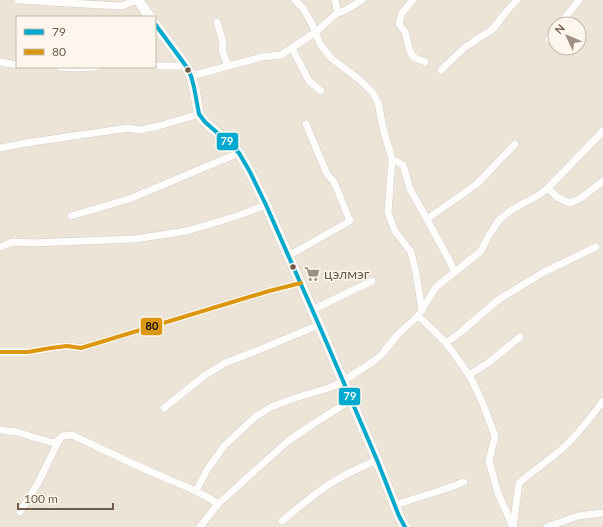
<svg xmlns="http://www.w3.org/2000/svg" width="603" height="527" font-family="Lato,sans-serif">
	<rect width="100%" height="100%" fill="#f5f1ea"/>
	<path fill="#ede4d8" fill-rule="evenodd" d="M 0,0 L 603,0 L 603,527 L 0,527 ZM 17,17 L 155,17 L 155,67 L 17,67 ZM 555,24 L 579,24 L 579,48 L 555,48 Z"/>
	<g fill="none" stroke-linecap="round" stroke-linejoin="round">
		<defs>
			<g id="street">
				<polyline points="18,0 102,5 122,6 136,0"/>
				<polyline points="295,0 303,8 313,26 320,44 331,58 360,80 372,92 378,102 383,128 392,159 388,213 395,231 411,252 416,273 422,310"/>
				<path d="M 413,0 L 402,13 L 399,24 L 405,32 L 409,48 L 413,57 C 417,59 421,60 425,62"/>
				<polyline points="335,1 338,13"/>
				<polyline points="217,22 223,42 222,50 228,66"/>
				<polyline points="560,24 579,0"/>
				<polyline points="549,39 555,31"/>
				<polyline points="292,48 309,81 321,91"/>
				<polyline points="0,62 17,65"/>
				<polyline points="155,66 186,66"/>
				<polyline points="60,67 76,68 95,67"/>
				<polyline points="441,70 465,47 472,43 477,39 492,30 506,12 517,0"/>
				<polyline points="191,76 262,57 281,55 316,32 336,14 346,10 362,0"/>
				<polyline points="0,148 26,143 128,128 139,130 159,126 199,114"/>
				<polyline points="392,159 403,165 410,189 427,219"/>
				<polyline points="548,188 557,197 570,203 581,198 603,181"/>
				<polyline points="71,216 129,199 239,153"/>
				<polyline points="0,247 12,242 32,243 135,239 187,231 237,216 266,205"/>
				<polyline points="288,256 350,221 334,182 327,174 306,124"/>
				<polyline points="455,272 449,260 427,219 477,184 515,144"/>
				<polyline points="312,310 372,281"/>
				<polyline points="418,316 432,329 446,343 465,369 471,378 483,404 495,436 489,461 498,493 513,527"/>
				<polyline points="446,343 461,332 498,300 544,272 596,247"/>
				<polyline points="0,352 28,352 51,348 67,346 81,348 269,291 301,283"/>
				<polyline points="469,375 488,363 520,337"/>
				<polyline points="164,408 204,376 225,363 261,349 319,325"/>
				<path d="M 0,430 L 7,431 L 17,432 L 33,437 L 54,443 L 59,440 L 62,436 L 72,435 C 100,448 126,461 154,473 C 175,483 199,490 218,504"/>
				<polyline points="196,491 207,470 224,446 255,417 271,407 295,398 329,388 340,383 374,361 383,353 397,335 418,316 436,287 481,251 488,237 499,220 510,211 522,204 539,195 548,188 603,131"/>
				<polyline points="395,505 448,488 464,482"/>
				<polyline points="20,512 38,483 59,440"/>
				<path d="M 282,521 C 297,509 311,496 327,486 C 342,475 360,468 377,460"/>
				<polyline points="200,527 218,504 288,441 313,424 351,400"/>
				<path d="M 513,527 L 519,483 C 534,470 550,460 565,446 C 579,433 591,417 603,401"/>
				<polyline points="547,527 578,516 603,513"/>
			</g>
			<g id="secondary">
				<polyline points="138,0 150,17"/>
				<polyline points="155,24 186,66 191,76 194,87 199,114 205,122 229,143 239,153 250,172 266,205 322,332 377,460 399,516 405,527"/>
			</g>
		</defs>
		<use href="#street" stroke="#d4cec8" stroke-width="8"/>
		<use href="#secondary" stroke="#d4cdc6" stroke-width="11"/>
		<use href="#street" stroke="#fefdfc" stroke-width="7"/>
		<use href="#secondary" stroke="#fefdfc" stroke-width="10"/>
		<defs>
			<polyline id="bus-1" points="155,24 186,66 191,76 194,87 199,114 205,122 229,143 239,153 250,172 266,205 322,332 377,460 399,516 405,527"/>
			<polyline id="bus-2" points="0,352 28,352 51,348 67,346 81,348 269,291 301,283"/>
		</defs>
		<use href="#bus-1" stroke="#fdf6ec" stroke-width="7"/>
		<use href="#bus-2" stroke="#fdf6ec" stroke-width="7"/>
		<use href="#bus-1" stroke="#00a9ce" stroke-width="4"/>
		<use href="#bus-2" stroke="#dc9710" stroke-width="4"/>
	</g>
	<defs>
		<symbol id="supermarket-bare" viewBox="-9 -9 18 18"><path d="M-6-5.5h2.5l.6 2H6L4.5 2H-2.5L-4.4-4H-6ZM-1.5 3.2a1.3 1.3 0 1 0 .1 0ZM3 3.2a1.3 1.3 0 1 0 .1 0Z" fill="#9e8f85" stroke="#fdf6ec" stroke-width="2.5" paint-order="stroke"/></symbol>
	</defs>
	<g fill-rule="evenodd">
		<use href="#supermarket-bare" x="301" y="263" width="22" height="22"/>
	</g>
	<g fill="#6f5a4e" stroke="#fdf6ec" stroke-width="1.5">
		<circle cx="188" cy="70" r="3.5"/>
		<circle cx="293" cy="267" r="3.5"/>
	</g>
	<g text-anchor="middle" stroke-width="3" stroke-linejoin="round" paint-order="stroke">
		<g font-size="14" fill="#6f5a4e" stroke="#fdf6ec" text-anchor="start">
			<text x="324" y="279">цэлмэг</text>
		</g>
	</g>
	<g stroke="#fdf6ec" stroke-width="1.5">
		<rect x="216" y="132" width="23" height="19" rx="4" fill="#00a9ce"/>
		<rect x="140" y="317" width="23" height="19" rx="4" fill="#dc9710"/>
		<rect x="338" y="387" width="23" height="19" rx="4" fill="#00a9ce"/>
	</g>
	<g font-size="11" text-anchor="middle" font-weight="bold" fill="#fff">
		<text x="227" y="145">79</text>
		<text x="350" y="400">79</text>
	</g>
	<g font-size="11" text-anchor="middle" font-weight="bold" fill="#111">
		<text x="152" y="330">80</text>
	</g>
	<rect x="16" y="16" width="140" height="52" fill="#fdf6ec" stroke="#c4b8ad"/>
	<rect x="24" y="29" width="20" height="6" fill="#00a9ce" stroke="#c4b8ad"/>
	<text x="52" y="36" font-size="12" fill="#6f5a4e">79</text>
	<rect x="24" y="49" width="20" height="6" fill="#dc9710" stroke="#c4b8ad"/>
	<text x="52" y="56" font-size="12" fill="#6f5a4e">80</text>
	<g transform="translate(567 36) rotate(314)"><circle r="19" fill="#fdf6ec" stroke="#c4b8ad"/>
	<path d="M0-3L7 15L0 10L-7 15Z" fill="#9e8f85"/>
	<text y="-6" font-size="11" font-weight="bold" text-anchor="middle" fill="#6f5a4e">N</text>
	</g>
	<path d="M18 503v6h95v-6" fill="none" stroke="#6f5a4e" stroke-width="2"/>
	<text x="24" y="503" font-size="12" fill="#6f5a4e" stroke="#fdf6ec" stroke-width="3" paint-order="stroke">100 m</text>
</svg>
